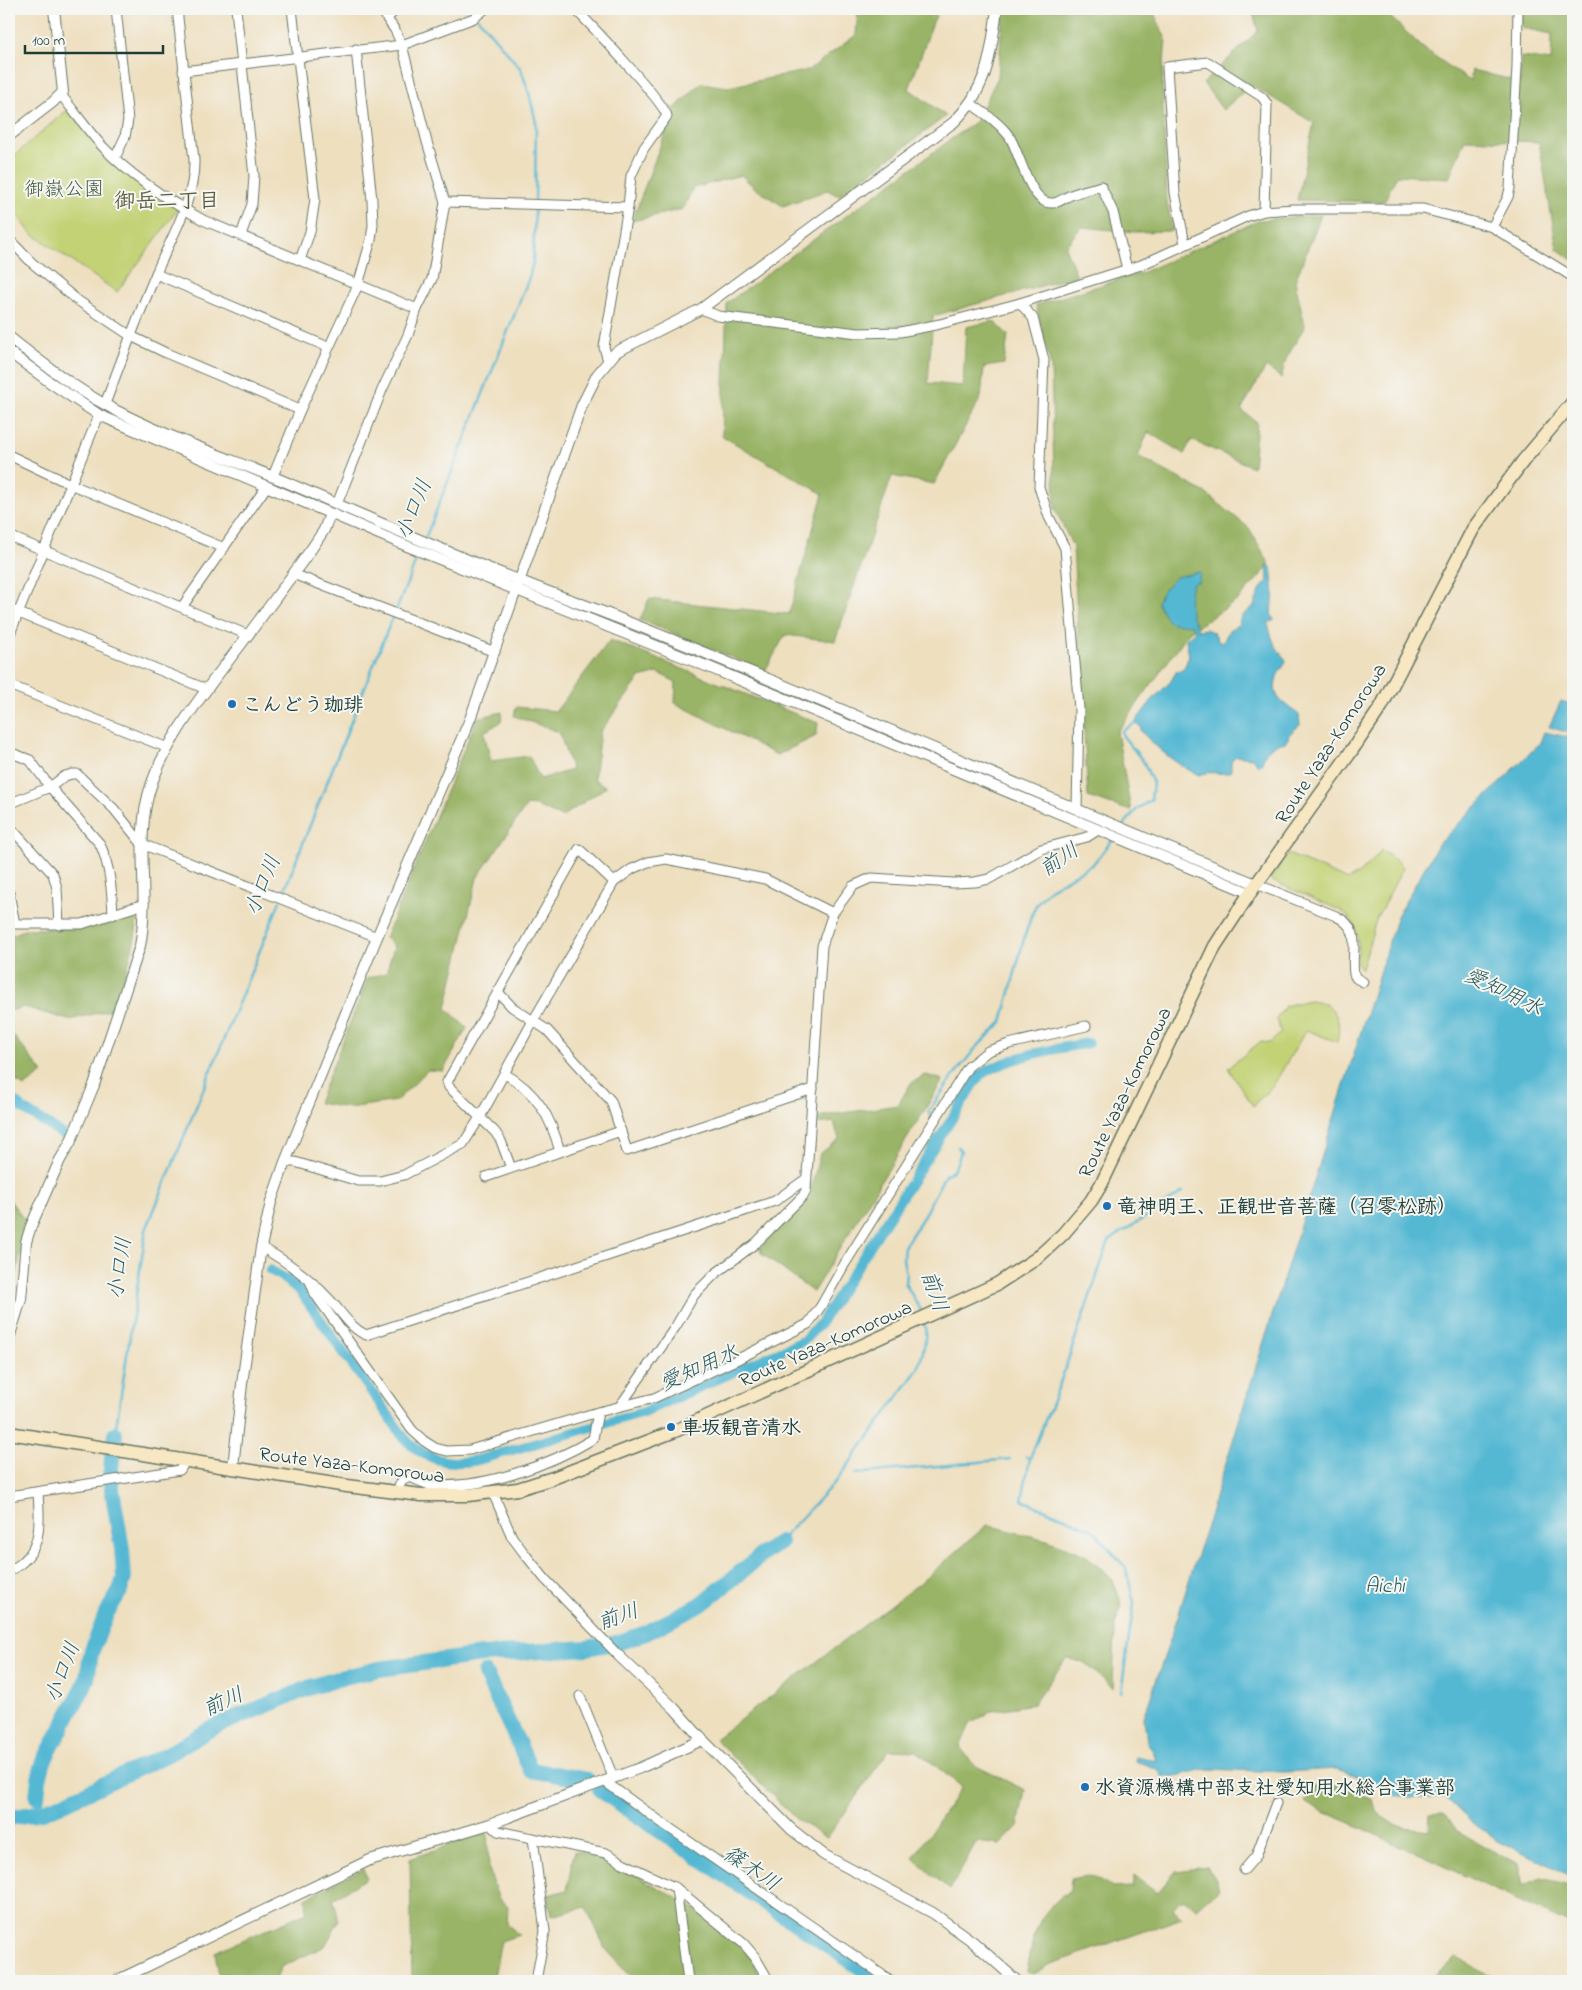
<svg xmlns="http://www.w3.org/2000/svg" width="1582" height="1990" font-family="'Indie Flower','Klee One',sans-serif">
	<rect width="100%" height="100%" fill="#f6f6f2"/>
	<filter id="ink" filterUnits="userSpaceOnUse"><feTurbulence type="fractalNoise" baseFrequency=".02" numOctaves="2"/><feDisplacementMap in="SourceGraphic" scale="10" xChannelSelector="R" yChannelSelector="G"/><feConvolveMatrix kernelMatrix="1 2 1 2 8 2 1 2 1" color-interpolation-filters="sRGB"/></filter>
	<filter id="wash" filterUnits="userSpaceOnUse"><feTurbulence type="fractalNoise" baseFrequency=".0096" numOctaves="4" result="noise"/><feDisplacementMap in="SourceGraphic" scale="20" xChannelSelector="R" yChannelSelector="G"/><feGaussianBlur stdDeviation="1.12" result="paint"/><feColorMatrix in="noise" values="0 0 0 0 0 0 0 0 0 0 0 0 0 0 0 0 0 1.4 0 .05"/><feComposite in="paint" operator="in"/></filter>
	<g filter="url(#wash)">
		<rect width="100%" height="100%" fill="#eedfbf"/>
		<g fill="#c2d274" stroke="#708854">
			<polygon points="67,110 115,163 178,209 117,292 31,233 9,205 9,160"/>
			<path d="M 1381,850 L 1401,864 L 1403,868 L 1376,920 L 1362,969 L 1357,963 C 1359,942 1360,925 1342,911 L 1270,880 L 1288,854 L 1348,880 C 1362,872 1372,863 1381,850 Z"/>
			<path d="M 1309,1000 C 1334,1002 1343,1018 1337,1042 L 1306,1030 L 1273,1086 L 1253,1106 L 1228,1068 L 1260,1042 L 1270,1043 L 1281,1033 L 1276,1020 L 1285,1006 Z"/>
		</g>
		<g fill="#99b466" stroke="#5c784d">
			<polygon points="858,9 940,9 933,22 909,89 946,116 839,196 827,190 783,206 756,189 741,175 693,188 683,209 632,221 674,109 701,83 728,87 809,70 856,35"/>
			<polygon points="1003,9 1152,9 1166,39 1162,86 1167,202 1173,231 1136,232 1081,227 1065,247 1077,276 933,316 928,383 963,386 966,327 994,321 1008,335 1004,364 984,367 981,397 934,484 892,476 835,641 785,635 765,671 640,620 649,599 789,614 823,494 722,436 727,303 976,121 998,77"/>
			<polygon points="1252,9 1385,9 1386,13 1423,48 1470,81 1472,70 1520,82 1521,57 1551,61 1552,34 1522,28 1520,9 1573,9 1573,260 1557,249 1539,142 1465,139 1449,178 1397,175 1384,202 1297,200 1314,123 1251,85 1223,110 1203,83 1258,31"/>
			<polygon points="1321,215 1295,281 1305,326 1286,359 1281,378 1266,367 1241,410 1257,422 1253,467 1191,440 1184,454 1148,432 1138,456 1204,492 1249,528 1270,565 1238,600 1189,632 1117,732 1131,811 1088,797 1073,547 1055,509 1051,366 1036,305 1141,273 1260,220"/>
			<polygon points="610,640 818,723 816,736 777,755 675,703 676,682 658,673 640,678 600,732 594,779 606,787 562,817 536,806 527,805 477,878 446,1008 467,1028 443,1071 428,1070 396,1101 349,1108 318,1103 368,978 386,973 394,947 385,938 477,718 502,712 501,722 484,732 491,761 529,756 540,779 572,770 559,732 514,716 516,707 556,711"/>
			<polygon points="134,912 138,915 135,938 128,965 113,1009 69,1020 24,1007 9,1011 9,936 27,929 79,928"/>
			<polygon points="9,1017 12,1034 43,1073 24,1087 9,1076"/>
			<polygon points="926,1075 943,1080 813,1292 761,1253 760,1248 810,1193 820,1154 839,1139 834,1122 816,1124 816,1117 898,1105 911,1083"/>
			<polygon points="9,1199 26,1222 9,1314"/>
			<polygon points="987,1525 1047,1540 1086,1555 1113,1580 1122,1605 1115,1625 1113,1688 1084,1662 1066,1659 1033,1704 992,1711 970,1724 960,1747 974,1765 1025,1790 1018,1826 1000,1845 976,1842 950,1890 913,1858 962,1787 917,1751 889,1750 827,1838 796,1819 715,1739 920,1583"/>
			<polygon points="1342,1786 1373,1800 1377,1813 1396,1826 1429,1830 1430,1814 1445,1813 1460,1834 1518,1864 1523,1886 1541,1878 1573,1886 1573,1926 1346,1821 1312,1807 1305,1802 1314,1787"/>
			<polygon points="487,1831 489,1869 498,1898 508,1906 507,1924 519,1935 501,1941 493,1981 412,1981 410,1859"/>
			<polygon points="574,1851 604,1857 696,1909 747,1952 764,1981 635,1981 605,1948 586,1907 551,1916 548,1895 567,1890"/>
			<path d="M 1207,1867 L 1216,1879 L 1219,1889 L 1197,1908 L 1183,1899 L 1174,1908 L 1182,1918 L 1051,1964 L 1034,1974 L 1027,1972 C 1035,1930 1034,1917 1070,1890 L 1071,1879 C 1092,1874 1096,1875 1112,1888 L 1132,1887 L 1134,1876 L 1157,1893 L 1176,1871 Z"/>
			<polygon points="363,1869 367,1878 333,1899 339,1920 325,1946 281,1967 275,1981 220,1981 215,1952 307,1912 306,1898"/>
			<polygon points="1457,1958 1500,1981 1428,1981"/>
		</g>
		<g fill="#55b8d3" stroke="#3a7a84">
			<path d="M 1267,565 L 1271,567 L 1274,594 L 1271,613 L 1274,620 L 1268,623 C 1272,641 1275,647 1286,660 C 1285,666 1281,669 1278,674 C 1269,698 1283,702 1299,715 L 1300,725 L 1289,734 L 1288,739 L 1285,742 L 1274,745 L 1266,752 L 1261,764 L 1258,765 L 1252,758 L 1236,756 L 1231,761 L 1231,771 C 1219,777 1212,769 1199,775 C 1178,766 1156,748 1141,731 L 1141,727 L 1135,722 L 1153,699 L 1171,681 L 1176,672 L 1184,668 L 1189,656 L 1186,639 L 1195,631 L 1192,625 L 1172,623 L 1168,621 L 1157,602 L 1164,589 L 1176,577 L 1200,572 L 1199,581 L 1192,584 C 1187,604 1189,612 1198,630 L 1206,629 L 1214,633 L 1218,641 L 1223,643 L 1229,630 L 1238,625 L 1241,617 L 1254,606 L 1261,588 L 1268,581 Z"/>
			<path d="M 1561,701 L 1573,705 L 1573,1876 L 1562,1872 L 1498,1840 L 1471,1822 L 1446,1798 L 1407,1798 L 1384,1791 L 1374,1782 L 1337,1769 L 1284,1772 L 1208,1769 C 1192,1770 1177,1779 1162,1776 L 1158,1769 L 1135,1761 L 1136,1756 L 1156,1761 L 1154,1753 L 1147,1742 L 1144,1717 L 1178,1616 L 1397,916 L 1439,843 L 1540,743 L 1544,732 L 1568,737 L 1569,733 L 1549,727 Z"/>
		</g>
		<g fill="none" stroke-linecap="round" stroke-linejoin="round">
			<g stroke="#55b8d3" stroke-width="2.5">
				<polyline points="478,18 521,69 529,93 536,122 535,202"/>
				<polyline points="425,539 529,278 533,262 535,207"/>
				<polyline points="396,611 419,553"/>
				<polyline points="1123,826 1137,809 1151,800 1153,783 1143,761 1123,736 1122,731 1137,722"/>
				<polyline points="282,896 393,616"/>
				<polyline points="930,1115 928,1112 954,1075 975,1049 1002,1022 1025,935 1032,914 1037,903 1050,889 1093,864 1114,838"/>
				<polyline points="922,1313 905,1283 906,1274 903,1259 904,1247 923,1217 945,1175 953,1170 958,1161 961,1151 958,1147"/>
				<polyline points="115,1434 146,1230 280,901"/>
				<polyline points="1026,1457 1030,1458 1059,1386 1109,1241 1183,1192"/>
				<polyline points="1030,1458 1022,1500 1093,1530 1126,1568 1134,1603 1121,1692"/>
				<polyline points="855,1474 1010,1459"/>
				<path d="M 780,1542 L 787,1533 L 838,1479 L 918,1369 C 923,1353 928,1336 924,1320"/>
			</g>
			<g stroke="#55b8d3" stroke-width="10">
				<polyline points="9,1096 23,1109 67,1137"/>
				<path d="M 270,1270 L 284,1278 L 300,1291 L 405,1439 C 425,1460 449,1466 478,1460 L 644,1412 L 803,1341 L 820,1324 L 980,1075 C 1013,1055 1051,1050 1088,1043"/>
			</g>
			<g stroke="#55b8d3" stroke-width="16">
				<polyline points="485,1673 531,1770 587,1780"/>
				<polyline points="600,1790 880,1981"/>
				<polyline points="37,1797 39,1779 44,1761 83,1688 87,1679 91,1653 106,1614 120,1591 124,1578 122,1549 110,1477 115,1434"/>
				<polyline points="9,1818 42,1812 62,1804 166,1755 216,1726 311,1687 344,1677 379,1669 482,1655 587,1648 620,1642 646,1633 703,1603 764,1553 780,1542"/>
			</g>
		</g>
	</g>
	<g filter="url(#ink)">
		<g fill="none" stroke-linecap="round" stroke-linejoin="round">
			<defs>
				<g id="minor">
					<polyline points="236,9 254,176 252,204 241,235"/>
					<polyline points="292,9 315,199 310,232 300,260"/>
					<path d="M 575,9 C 590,24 664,102 667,116 L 644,148 L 631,176 L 628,207 L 604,347 L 608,361"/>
					<polyline points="387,18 397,9"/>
					<polyline points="183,71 402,45 474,18 485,9"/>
					<path d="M 61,95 C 76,113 89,133 105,149 C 133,178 169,201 203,220 L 417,309"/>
					<path d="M 970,103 C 984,113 999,122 1009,136 C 1020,152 1030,206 1053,203 C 1059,203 1065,197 1071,195 C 1080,191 1091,189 1101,186 L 1113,212 L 1127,269"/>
					<polyline points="115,158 125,137 128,120 116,9"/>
					<polyline points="445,202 628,207"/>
					<polyline points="1492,227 1508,197 1510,188 1517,67 1518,9"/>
					<polyline points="9,239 31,262 77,300 131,336 166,353 300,410"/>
					<polyline points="1185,244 1175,193 1167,67 1208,62 1262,97 1267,104 1264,211"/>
					<polyline points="156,274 328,347"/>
					<polyline points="1020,303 1033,318 1044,360 1039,487 1049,517 1065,548 1079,709 1077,809"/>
					<polyline points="701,309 718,316 858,333 900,332 940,324 1020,303 1141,265 1248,216 1264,211 1293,209 1423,209 1492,227 1573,277"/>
					<path d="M 105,404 C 121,361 137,318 155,276 C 170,239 195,201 194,160 L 177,9"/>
					<polyline points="9,455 70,484 224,548"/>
					<polyline points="273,476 300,410 358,285 371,240 373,225 372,200 356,49"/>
					<polyline points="337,504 382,390 408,335 417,309 432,279 445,202 427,142 402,45 395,30 380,9"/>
					<polyline points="9,536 248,635"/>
					<polyline points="293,574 495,652"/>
					<polyline points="182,607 267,486"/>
					<polyline points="9,609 206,689"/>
					<polyline points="9,636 99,415"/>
					<polyline points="9,685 168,748"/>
					<path d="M 9,752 L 30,760 L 50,787 L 100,844 C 110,866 112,891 113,915"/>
					<polyline points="9,804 50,787 65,776 72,774 77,774 114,809 142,844 377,937"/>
					<polyline points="9,826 53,874 57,888 59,925"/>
					<path d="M 1256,884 L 1336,916 C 1364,930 1350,949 1354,974 L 1356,978 L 1363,982"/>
					<polyline points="9,893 15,924 82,924 144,904"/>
					<polyline points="498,992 512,1007 547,1030 611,1101 627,1151 813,1089"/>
					<path d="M 505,1074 C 537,1092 551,1117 560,1152"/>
					<polyline points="285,1162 295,1162 358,1181 380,1181 404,1175 463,1144 479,1119 533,1021 614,882 632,869 648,862 666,859 765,879 833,913"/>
					<polyline points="511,1168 501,1141 495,1132 449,1087 447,1082 579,849 614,882"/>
					<polyline points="486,1177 621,1131"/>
					<path d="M 261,1247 C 286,1261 309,1277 328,1298 C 341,1311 350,1328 366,1335 L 775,1201 L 806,1179"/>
					<polyline points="310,1281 315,1294 412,1430 424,1441 435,1448 447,1451 470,1450 598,1412 654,1398 736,1360 808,1324 821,1306 844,1265 968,1067 988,1051 1009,1044 1086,1026"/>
					<polyline points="620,1406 676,1326 694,1295 715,1274 756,1243 803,1196 806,1190 822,946 833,913 853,886 871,878 954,883 975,882 989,879 1041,849 1087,837 1098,830"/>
					<path d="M 396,1492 L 402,1481 L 409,1477 C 416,1479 424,1484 431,1485 C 481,1490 550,1465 593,1439 L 598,1412"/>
					<polyline points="493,1493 512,1537 524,1553 545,1579 619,1656"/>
					<polyline points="9,1496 180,1470 186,1460"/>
					<path d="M 9,1571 C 43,1554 40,1526 38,1492"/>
					<polyline points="580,1696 613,1777"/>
					<polyline points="604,1781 665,1825 891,1981"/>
					<polyline points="490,1824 498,1831 606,1853 623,1863 676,1888 744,1944 755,1957 769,1981"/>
					<polyline points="533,1838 545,1931 536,1981"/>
					<polyline points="1244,1870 1256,1856 1276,1803"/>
					<polyline points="676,1888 688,1981"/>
				</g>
				<g id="tertiary">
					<polyline points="9,136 53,102 63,92 54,9"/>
					<path d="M 9,337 C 39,361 70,385 104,404 C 158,434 223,456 281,480 C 361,514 439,550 521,581 C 555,595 589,606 623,620 C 836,704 1045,798 1256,884"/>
					<polyline points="9,352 51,383 99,415 407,546 711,668 1250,893"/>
					<path d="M 9,1338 L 21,1299 L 26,1242 L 31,1226 L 60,1160 L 70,1143 L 94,1085 L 140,946 C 149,899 137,852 146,805 C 156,749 208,688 242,643 C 266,611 289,580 312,548 L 324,530 L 330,514"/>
					<path d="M 233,1467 L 242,1384 L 261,1247 L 271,1202 L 285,1162 L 377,937 L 470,719 L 582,405 L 597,375 L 616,352 L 701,309 L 954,122 C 988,88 991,54 997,9"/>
					<polyline points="619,1656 674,1708 699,1736 791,1829 824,1855 933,1913 972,1941 1017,1981"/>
					<polyline points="116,1981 370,1860 490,1824 640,1768 702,1740"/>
				</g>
				<polyline id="secondary" points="9,1433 347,1486 421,1495 468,1495 518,1489 553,1478 675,1431 997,1284 1037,1258 1063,1234 1091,1201 1102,1183 1215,946 1250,893 1350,753 1381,707 1473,529 1523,461 1573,402"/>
			</defs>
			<use href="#minor" stroke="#677665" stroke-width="11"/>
			<use href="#tertiary" stroke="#677665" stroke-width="12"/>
			<use href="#secondary" stroke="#677665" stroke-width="15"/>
			<use href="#minor" stroke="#fff" stroke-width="9"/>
			<use href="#tertiary" stroke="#fff" stroke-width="10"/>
			<use href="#secondary" stroke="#f7e8c3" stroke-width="12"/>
		</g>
	</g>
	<g fill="#1f6fb2" stroke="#f6f6f2" stroke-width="2">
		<circle cx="232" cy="704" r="5"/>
		<circle cx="1107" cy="1206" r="5"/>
		<circle cx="671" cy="1427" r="5"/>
		<circle cx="1085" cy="1787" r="5"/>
	</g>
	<g text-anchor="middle" stroke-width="4" stroke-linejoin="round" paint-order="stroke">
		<g font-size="20" fill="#405b41" stroke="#f6f6f2">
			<text x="64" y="195">御嶽公園</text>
		</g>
		<g font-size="20" font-weight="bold" fill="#1f3d34" stroke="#f6f6f2" text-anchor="start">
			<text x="242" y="711">こんどう珈琲</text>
			<text x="1117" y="1213">竜神明王、正観世音菩薩（召零松跡）</text>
			<text x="681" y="1434">車坂観音清水</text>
			<text x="1095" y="1794">水資源機構中部支社愛知用水総合事業部</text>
		</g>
		<g font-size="20" fill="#1f3d34" stroke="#f6f6f2">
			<text transform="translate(1330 743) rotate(-57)" y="7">Route Yaza-Komorowa</text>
			<text transform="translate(1124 1092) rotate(-64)" y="7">Route Yaza-Komorowa</text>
			<text transform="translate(825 1343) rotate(-24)" y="7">Route Yaza-Komorowa</text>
			<text transform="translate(352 1464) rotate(7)" y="7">Route Yaza-Komorowa</text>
		</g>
		<g font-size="21" font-weight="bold" fill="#5e5f41" stroke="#f6f6f2">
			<text x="167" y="207">御岳二丁目</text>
		</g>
		<g font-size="21" font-style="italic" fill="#2c5c5c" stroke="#f6f6f2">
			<text transform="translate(413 509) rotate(-68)" y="7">小口川</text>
			<text transform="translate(1059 859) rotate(-34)" y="7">前川</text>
			<text transform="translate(262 885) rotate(-68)" y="7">小口川</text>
			<text transform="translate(1504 991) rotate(26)" y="7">愛知用水</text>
			<text transform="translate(119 1268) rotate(-82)" y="7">小口川</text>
			<text transform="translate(935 1291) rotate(71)" y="7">前川</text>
			<text transform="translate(699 1367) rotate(-24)" y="7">愛知用水</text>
			<text x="1385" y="1592">Aichi</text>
			<text transform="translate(618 1616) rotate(-19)" y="7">前川</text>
			<text transform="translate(62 1672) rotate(-69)" y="7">小口川</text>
			<text transform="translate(223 1701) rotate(-24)" y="7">前川</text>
			<text transform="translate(752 1868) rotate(34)" y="7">篠木川</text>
		</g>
	</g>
	<rect width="1582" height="1990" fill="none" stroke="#f6f6f2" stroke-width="30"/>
	<path d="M25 45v8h138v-8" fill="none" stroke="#1f3d34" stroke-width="2.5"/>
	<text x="32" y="45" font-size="15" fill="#1f3d34" stroke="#f6f6f2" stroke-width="4" paint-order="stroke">100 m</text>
</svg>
